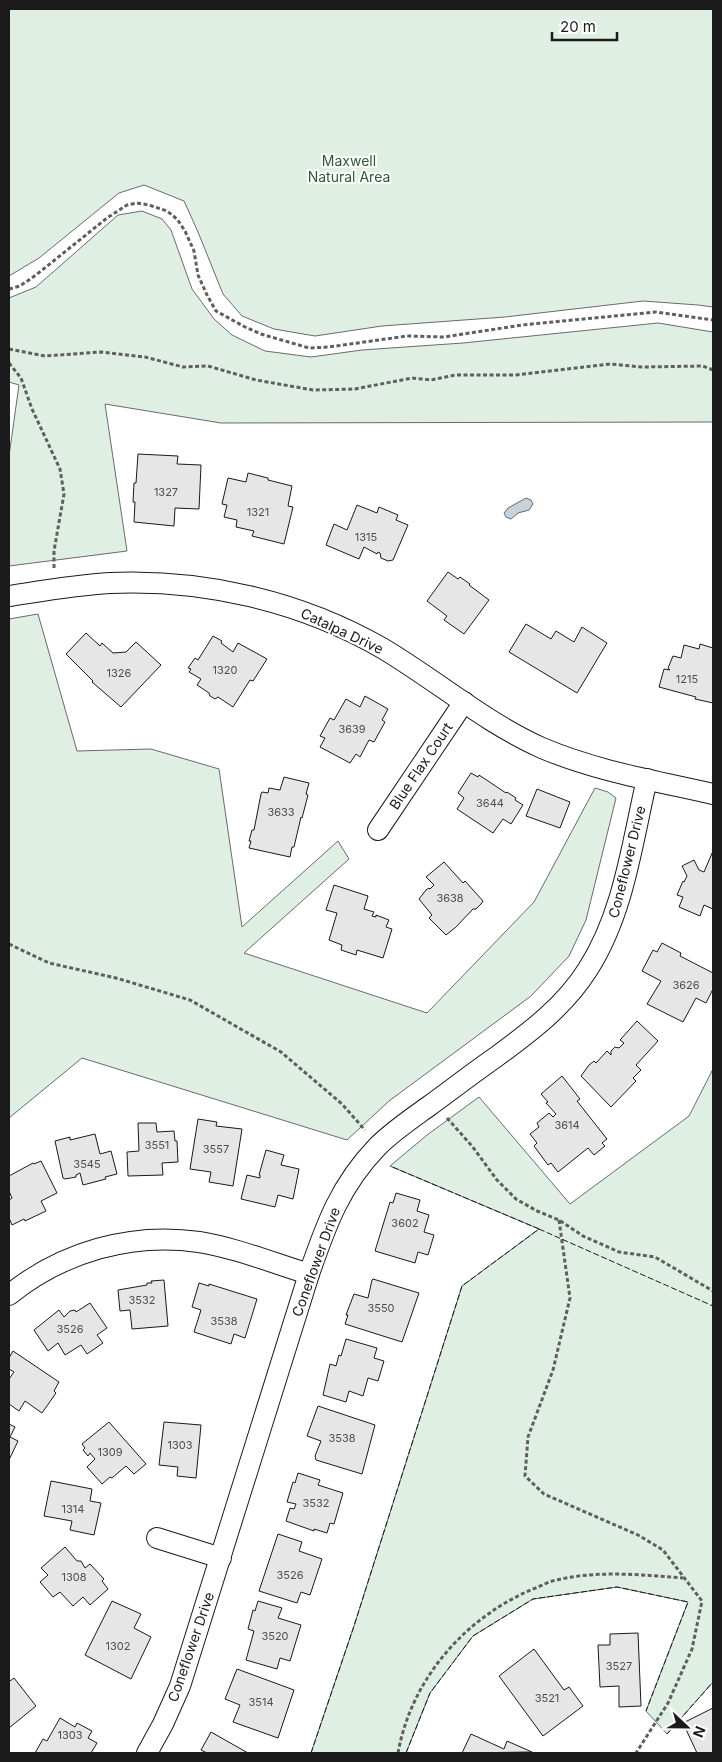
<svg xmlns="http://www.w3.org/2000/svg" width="722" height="1762" font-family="Inter,sans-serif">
	<rect width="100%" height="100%" fill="#fff"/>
	<g fill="#e0efe3" stroke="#6a6a6a">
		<polygon points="9,9 713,9 713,307 698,305 643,301 505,317 382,326 315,336 274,329 242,316 223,294 198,232 184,201 144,185 119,193 39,258 9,276"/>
		<polygon points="142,211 162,219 171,230 192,289 214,319 232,335 265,351 311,357 362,350 463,343 658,323 713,332 713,422 221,423 105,404 127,551 9,566 9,456 19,385 9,382 9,298 36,287 118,215"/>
		<polygon points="38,614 77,751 151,749 219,769 242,927 338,841 349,859 244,953 427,1013 534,902 595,788 608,792 616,798 586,920 569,956 531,996 389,1101 347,1140 82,1058 9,1118 9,619"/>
		<polygon points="713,1069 713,1682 667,1734 646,1711 688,1602 617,1587 533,1599 473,1636 430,1693 406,1753 311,1753 354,1626 462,1286 539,1229 390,1166 427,1135 479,1097 570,1204 689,1116"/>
	</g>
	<polygon fill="#c6d2dc" stroke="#6a6a6a" points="526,498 531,500 533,504 529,510 518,513 511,519 506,517 504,513 508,508"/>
	<g fill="#e6e6e6" stroke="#1a1a1a">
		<polygon points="138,454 178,456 177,464 201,465 199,509 175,508 174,526 134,522 135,502 133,502 134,483 136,483"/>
		<polygon points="248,473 268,478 268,480 292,486 288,506 293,507 284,544 252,536 254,531 236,527 237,520 224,517 227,505 222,504 228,478 246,482"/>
		<polygon points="357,505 377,513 379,507 398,515 396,520 408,525 393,560 388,561 381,558 380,553 378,552 377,554 364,547 359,559 326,545 334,524 347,530"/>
		<polygon points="448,572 458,579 460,577 470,584 469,585 489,600 464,634 444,620 447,616 427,601"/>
		<polygon points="526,624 551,639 556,631 574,642 582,627 607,643 577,693 509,652"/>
		<polygon points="86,633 100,646 102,643 113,653 126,652 136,642 161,665 121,707 92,682 93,681 66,654"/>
		<polygon points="213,636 222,641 221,643 233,652 238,643 267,659 253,681 250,680 233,707 218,697 215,699 210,696 209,693 197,685 201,679 189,672 191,669 188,668 195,658 198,660"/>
		<polygon points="700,644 713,648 713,703 695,699 696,697 659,687 664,669 670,670 668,668 673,656 681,658 684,645 699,649"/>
		<polygon points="365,696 388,709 382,720 385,722 374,742 369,740 360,757 356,754 350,763 320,747 325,738 320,736 330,718 334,720 346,699 360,707"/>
		<polygon points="471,773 478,777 479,775 506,793 507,792 516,798 515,800 523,805 511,824 503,819 493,833 457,809 464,798 458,793"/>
		<polygon points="284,777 309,783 306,794 308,795 302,818 301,817 294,847 292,847 290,857 249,848 251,841 249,841 252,830 254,830 261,794 262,792 268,793 269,788 280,790"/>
		<polygon points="537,789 570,802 560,828 526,816"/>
		<polygon points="713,851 713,909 704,905 700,916 679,907 683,897 677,895 683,881 684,882 687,876 682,866 694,860 699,870 704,872"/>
		<polygon points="444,862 463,883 465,881 483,901 481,904 476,909 473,909 456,927 446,935 429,918 432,915 419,899 426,890 429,888 430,889 434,885 426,877"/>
		<polygon points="334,885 368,896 364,909 374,912 372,916 376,917 376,915 389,920 386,927 392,929 383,958 357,950 356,955 341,950 342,945 329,940 337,913 326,910"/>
		<polygon points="662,943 681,953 680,956 713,973 713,989 706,1003 696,998 683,1022 647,1004 661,981 642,971 653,950 657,952"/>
		<polygon points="637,1021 658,1041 636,1065 641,1070 633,1078 636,1081 611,1107 581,1076 589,1065 594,1061 596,1063 607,1051 611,1055 611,1051 615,1047 619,1048 624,1043 620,1040"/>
		<polygon points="562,1076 580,1099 577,1101 607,1139 602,1143 605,1146 594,1155 588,1148 558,1172 551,1163 548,1165 534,1146 537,1143 530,1134 539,1127 537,1123 549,1113 553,1117 556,1114 546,1103 548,1102 541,1094"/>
		<polygon points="198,1119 217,1122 216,1126 242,1129 233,1186 209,1182 211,1172 190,1169"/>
		<polygon points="138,1123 156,1123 157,1132 174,1131 175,1141 177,1141 178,1162 162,1163 163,1175 128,1176 127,1152 139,1151"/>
		<polygon points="95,1134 100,1154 111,1151 117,1174 105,1177 106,1179 83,1185 80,1173 76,1175 76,1177 65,1179 63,1178 55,1141 70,1137 70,1140"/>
		<polygon points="266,1150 284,1155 281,1165 299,1169 293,1199 278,1195 275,1207 241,1199 247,1175 260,1178 260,1175 259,1175"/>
		<polygon points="41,1161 57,1193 41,1201 46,1211 25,1221 24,1219 12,1225 9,1218 9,1200 12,1198 9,1191 9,1176 33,1163 34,1164"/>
		<polygon points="396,1193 420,1200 417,1211 429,1215 424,1232 434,1235 428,1255 418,1252 415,1263 375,1251 390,1202 393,1203"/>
		<polygon points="373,1279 419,1293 402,1342 345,1324 348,1315 346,1315 354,1294 368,1298 372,1280"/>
		<polygon points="164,1280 168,1326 132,1329 130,1310 120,1311 118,1290 147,1285 147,1283 152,1283 151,1281"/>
		<polygon points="199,1283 209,1286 209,1284 257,1299 245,1338 234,1334 231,1344 194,1332 201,1310 192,1307"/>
		<polygon points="90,1303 107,1328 97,1335 103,1343 87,1354 81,1345 65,1355 58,1343 48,1351 34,1330 59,1310 64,1317 70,1311 75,1310 76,1312"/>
		<polygon points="346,1339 377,1348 374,1358 384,1361 378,1381 368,1378 363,1396 349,1391 346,1402 323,1395 330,1364 336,1366 339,1355 341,1356"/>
		<polygon points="13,1351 59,1382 54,1391 56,1393 42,1413 25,1401 19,1411 9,1404 9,1379 14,1372 9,1369 9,1358"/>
		<polygon points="318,1406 375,1425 362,1474 316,1460 315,1456 321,1441 307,1436"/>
		<polygon points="109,1422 146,1464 134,1474 126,1466 112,1478 110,1477 102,1484 87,1467 95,1459 90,1453 88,1456 83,1450 85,1448 82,1444"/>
		<polygon points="164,1422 201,1425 196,1478 177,1476 178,1467 159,1465"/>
		<polygon points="9,1424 15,1427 10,1437 18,1441 9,1460"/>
		<polygon points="298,1473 320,1480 318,1485 343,1493 334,1524 330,1523 327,1533 314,1529 314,1531 286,1521 290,1508 294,1509 296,1504 287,1502 293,1482 295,1483"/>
		<polygon points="51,1481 92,1489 90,1501 101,1503 94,1535 70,1530 72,1521 44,1516"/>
		<polygon points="278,1534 302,1542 299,1551 322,1559 310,1595 301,1592 297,1603 259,1591"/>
		<polygon points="65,1547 77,1561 81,1561 85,1568 90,1564 104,1579 102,1581 108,1589 90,1605 83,1597 73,1606 60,1592 53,1597 40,1582 48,1575 41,1568"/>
		<polygon points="112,1601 141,1614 134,1628 151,1637 131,1679 85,1655"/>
		<polygon points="258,1601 282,1608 278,1618 301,1625 290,1661 280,1658 277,1669 246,1660 254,1631 248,1629 253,1610 255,1611"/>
		<polygon points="638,1633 641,1706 619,1707 619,1686 600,1687 598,1645 610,1645 610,1634"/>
		<polygon points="534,1649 564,1690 569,1687 583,1706 543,1736 499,1676"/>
		<polygon points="237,1669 294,1690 278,1738 233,1722 240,1705 225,1699"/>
		<polygon points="14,1678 36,1706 9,1728 9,1680 10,1681"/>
		<polygon points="713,1708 713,1753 697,1753 683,1723"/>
		<polygon points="60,1718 75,1727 77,1723 92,1731 88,1738 97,1743 91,1753 35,1753 43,1739 47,1741"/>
		<polygon points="211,1732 248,1753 207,1753 201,1750"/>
		<polygon points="471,1734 504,1749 507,1741 532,1752 462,1753"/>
	</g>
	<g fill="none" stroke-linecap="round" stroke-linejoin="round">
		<defs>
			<g id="minor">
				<path d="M 9,596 C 42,591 76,585 110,583 C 204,579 300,601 382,648 C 436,680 484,722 542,748 C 596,771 656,781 713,794"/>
				<polyline points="378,830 464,702"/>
				<path d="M 9,1295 C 62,1252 131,1232 199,1242 C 236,1248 273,1263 309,1274"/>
				<polyline points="157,1538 221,1558"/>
				<path d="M 147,1753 L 163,1724 L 180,1686 L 309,1274 C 326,1225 340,1185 378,1146 C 393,1131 411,1119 429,1106 C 451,1090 473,1073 496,1057 C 530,1032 565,1006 588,969 C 624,913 632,843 647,779"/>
			</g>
		</defs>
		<use href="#minor" stroke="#1a1a1a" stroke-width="22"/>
		<g stroke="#5f5f5f" stroke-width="3" stroke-dasharray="4 2.5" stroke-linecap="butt">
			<polyline points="9,289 20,286 36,275 107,218 127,205 137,203 149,205 167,211 177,219 185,231 194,251 198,275 207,295 216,311 245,327 261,334 309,348 329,347 407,336 444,337 522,325 656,312 713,320"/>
			<polyline points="9,349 45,356 101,352 145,357 183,367 208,366 256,380 313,390 355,389 412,378 431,380 455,375 516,375 610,364 642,367 703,366 713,370"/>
			<polyline points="9,363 21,378 32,409 60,469 64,494 54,551 54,568"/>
			<polyline points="9,944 49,963 116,978 190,1000 281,1052 342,1104 365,1130"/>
			<polyline points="447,1118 472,1146 497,1180 516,1199 537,1211 559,1220 583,1236 619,1252 655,1257 713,1291"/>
			<polyline points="559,1220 570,1298 553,1370 528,1437 525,1476 544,1494 638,1535 663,1550 702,1601 692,1649 668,1703 636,1753"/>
			<path d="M 398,1753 C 411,1680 464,1618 533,1589 C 541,1586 549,1581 557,1580 C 598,1570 642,1575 683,1578"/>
		</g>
		<use href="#minor" stroke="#fff" stroke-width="20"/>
		<g stroke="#1a1a1a" stroke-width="1" stroke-dasharray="6 2.5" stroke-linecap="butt">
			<polyline points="539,1229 713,1306"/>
			<polyline points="667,1734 713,1682"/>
			<polyline points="311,1753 354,1626 462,1286 539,1229 390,1166"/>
			<polyline points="406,1753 430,1693 473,1636 533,1599 617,1587 688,1602 646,1711"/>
		</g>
	</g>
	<g text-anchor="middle" stroke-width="4" stroke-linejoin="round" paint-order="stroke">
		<g font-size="11" fill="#4d4d4d">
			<text x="166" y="496">1327</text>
			<text x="258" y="516">1321</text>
			<text x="366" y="541">1315</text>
			<text x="225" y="674">1320</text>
			<text x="119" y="677">1326</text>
			<text x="687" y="683">1215</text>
			<text x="352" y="733">3639</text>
			<text x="490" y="807">3644</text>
			<text x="281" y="816">3633</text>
			<text x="450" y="902">3638</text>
			<text x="686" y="989">3626</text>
			<text x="567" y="1129">3614</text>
			<text x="157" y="1149">3551</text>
			<text x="216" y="1153">3557</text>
			<text x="87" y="1168">3545</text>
			<text x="405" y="1227">3602</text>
			<text x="142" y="1304">3532</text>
			<text x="381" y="1312">3550</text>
			<text x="224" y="1325">3538</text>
			<text x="70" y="1333">3526</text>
			<text x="342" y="1442">3538</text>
			<text x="180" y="1449">1303</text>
			<text x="110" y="1456">1309</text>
			<text x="316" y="1507">3532</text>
			<text x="73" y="1513">1314</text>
			<text x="290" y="1579">3526</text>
			<text x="74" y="1581">1308</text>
			<text x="275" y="1640">3520</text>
			<text x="118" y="1650">1302</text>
			<text x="619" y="1670">3527</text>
			<text x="547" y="1702">3521</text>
			<text x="261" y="1706">3514</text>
			<text x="70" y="1739">1303</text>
		</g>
		<g font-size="14" fill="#2b5a34" stroke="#fff">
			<text x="349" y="166">Maxwell<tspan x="349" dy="16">Natural Area</tspan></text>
		</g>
		<g font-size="14" fill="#1a1a1a" stroke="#fff">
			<text transform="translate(342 631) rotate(25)" y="5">Catalpa Drive</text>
			<text transform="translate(421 766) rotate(-56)" y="5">Blue Flax Court</text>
			<text transform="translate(627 862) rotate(-76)" y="5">Coneflower Drive</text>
			<text transform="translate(316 1262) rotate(-70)" y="5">Coneflower Drive</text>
			<text transform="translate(191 1647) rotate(-71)" y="5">Coneflower Drive</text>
		</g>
	</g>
	<rect width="722" height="1762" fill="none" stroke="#1a1a1a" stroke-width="20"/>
	<g transform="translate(687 1727) rotate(112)" stroke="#ffffff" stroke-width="4" paint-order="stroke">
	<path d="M0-4L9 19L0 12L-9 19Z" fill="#1a1a1a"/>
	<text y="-8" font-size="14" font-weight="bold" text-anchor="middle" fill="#1a1a1a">N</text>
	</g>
	<path d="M552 32v8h65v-8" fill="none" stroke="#1a1a1a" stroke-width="2.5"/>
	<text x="560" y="32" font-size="15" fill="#1a1a1a" stroke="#ffffff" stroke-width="4" paint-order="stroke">20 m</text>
</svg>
